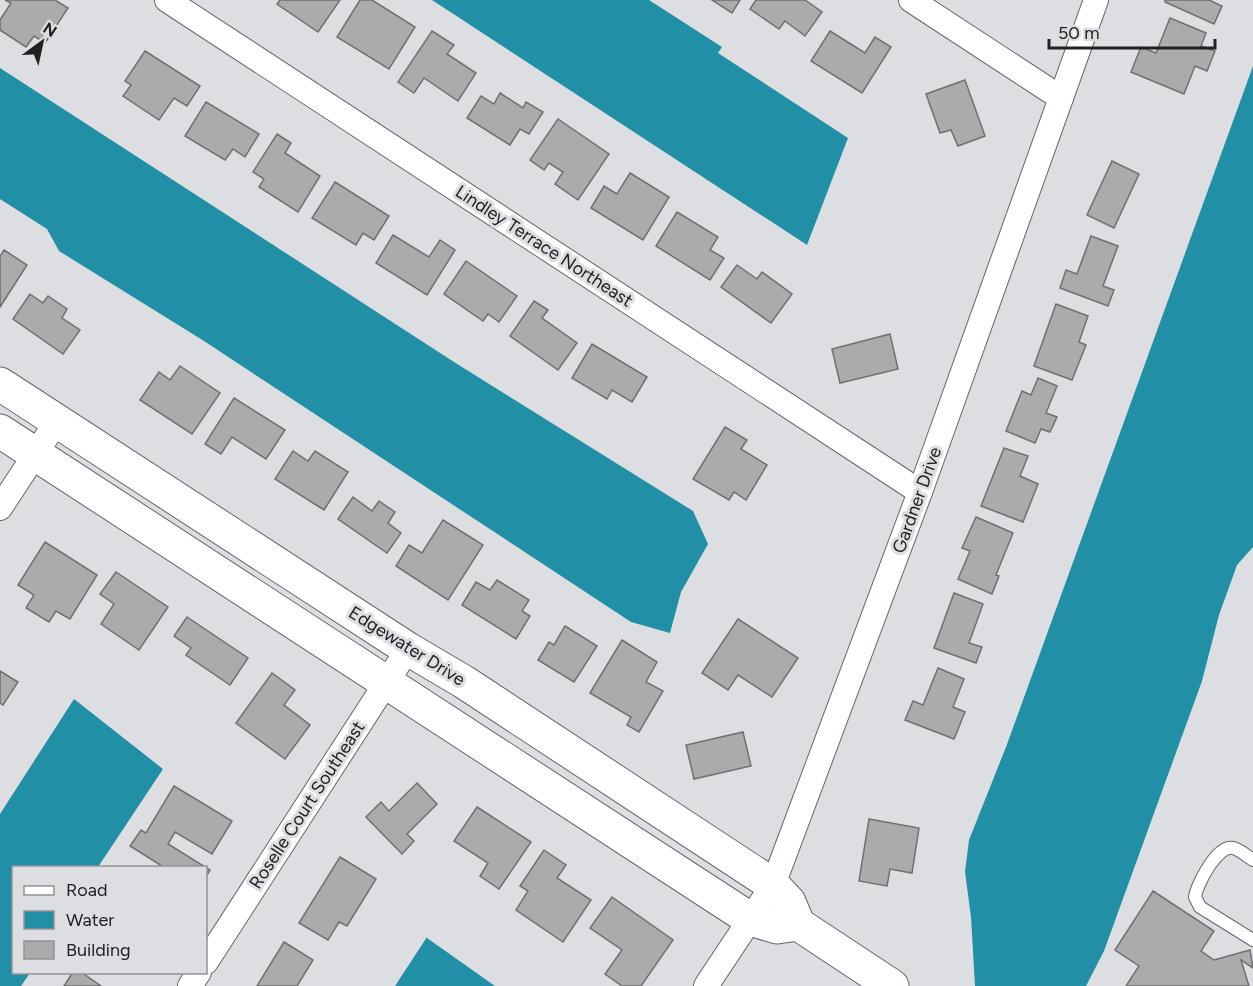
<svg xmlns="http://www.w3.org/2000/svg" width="1253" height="986" font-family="Figtree,sans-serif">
	<rect width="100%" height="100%" fill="#dddee2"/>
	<g fill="#2190a6">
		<polygon points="432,0 649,0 722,47 718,53 848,138 807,245"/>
		<polygon points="1253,66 1253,547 1237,565 1219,615 1202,681 1104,951 1086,986 975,986 971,917 965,872 969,840 1006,747"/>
		<polygon points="0,68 454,362 693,511 708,544 681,592 670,633 631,622 204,341 59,251 47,229 0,199"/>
		<polygon points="74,699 163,769 98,867 14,868 14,972 30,973 21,986 0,986 0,814"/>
		<polygon points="427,937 427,938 495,986 395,986"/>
	</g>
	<g fill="#abaaad" stroke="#706f72" stroke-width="1.5">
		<polygon points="5,0 55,0 68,8 45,43 34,36 26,47 0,30 0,20 11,3"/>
		<polygon points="280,0 340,0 318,32 277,4"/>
		<polygon points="360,0 372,0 415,27 389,69 337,37"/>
		<polygon points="712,0 740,0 732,13"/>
		<polygon points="756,0 805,0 822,12 805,36 785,21 779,29 750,9"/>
		<polygon points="1165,0 1209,0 1222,6 1214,24 1165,2"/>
		<polygon points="1170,18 1206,33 1201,46 1215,51 1207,71 1195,66 1184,94 1131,72 1141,47 1156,53"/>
		<polygon points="432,31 454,45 447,54 476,73 458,101 424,78 414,93 398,82"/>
		<polygon points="830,31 865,53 875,37 891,47 862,93 811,61"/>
		<polygon points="145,51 200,86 187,106 174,98 159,120 123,96 131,85 125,81"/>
		<polygon points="965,80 985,136 958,146 951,130 940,133 926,94"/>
		<polygon points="500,93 523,108 526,102 543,112 529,134 520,129 510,145 467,118 481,96 494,104"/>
		<polygon points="206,102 259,134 245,157 233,149 225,160 185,136"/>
		<polygon points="558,119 609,154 578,200 555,184 563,172 549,163 544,170 530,160"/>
		<polygon points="277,134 291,143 285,153 320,176 298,212 259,187 264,179 253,172"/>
		<polygon points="1112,161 1139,174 1114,228 1087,215"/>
		<polygon points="630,173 669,197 643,240 591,208 604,186 617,194"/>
		<polygon points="335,182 389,216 374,240 363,233 356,245 312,218"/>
		<polygon points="677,212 718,237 710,250 724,258 710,280 656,246"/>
		<polygon points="393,235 429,257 440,240 455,250 427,295 376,263"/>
		<polygon points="1091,236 1118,246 1103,286 1114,290 1108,306 1060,288 1066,270 1077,274"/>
		<polygon points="4,250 27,265 0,307 0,256"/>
		<polygon points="466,261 517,296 499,322 488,314 483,321 444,294"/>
		<polygon points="737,265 757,279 762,272 792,294 771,323 721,287"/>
		<polygon points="30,294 43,303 48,296 67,309 62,318 80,330 63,354 13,319"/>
		<polygon points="534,301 548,310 542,318 577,343 558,370 510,336"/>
		<polygon points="1056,304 1088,316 1079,342 1086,345 1072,380 1034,366"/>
		<polygon points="890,334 898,369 840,383 832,349"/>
		<polygon points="592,344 647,377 632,402 612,390 607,399 572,378"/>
		<polygon points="180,366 220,393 192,434 140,400 159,372 170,380"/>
		<polygon points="1038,378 1057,386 1046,413 1057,417 1050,432 1041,429 1035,443 1006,431 1022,391 1031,395"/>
		<polygon points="234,398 285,430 266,459 232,437 221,454 205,444"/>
		<polygon points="725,427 747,440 741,449 767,465 746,500 734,492 729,500 693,479"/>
		<polygon points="1004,448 1028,456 1020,476 1038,484 1023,522 981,506"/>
		<polygon points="293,451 308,461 315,451 348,472 324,510 275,479"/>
		<polygon points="353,497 372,511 379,501 395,512 388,523 401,533 387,553 338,519"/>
		<polygon points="976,517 1013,533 996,575 999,576 992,594 958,579 970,551 962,548"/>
		<polygon points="443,520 483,545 448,600 396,566 409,545 422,553"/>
		<polygon points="45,542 97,575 70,619 56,611 49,622 26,608 34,595 18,585"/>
		<polygon points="116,572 168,607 139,650 101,624 114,604 100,594"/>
		<polygon points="497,580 529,600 522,611 530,616 516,639 462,605 476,582 490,590"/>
		<polygon points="954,593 983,604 969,643 982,647 976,663 934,648"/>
		<polygon points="187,617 248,658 230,685 186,655 191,648 174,636"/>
		<polygon points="738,619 798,658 772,697 738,675 728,690 702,673"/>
		<polygon points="565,626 597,646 574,682 538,660 549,642 554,645"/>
		<polygon points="622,640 657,662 646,682 663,691 639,732 627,725 631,717 590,693"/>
		<polygon points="938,668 964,679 953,707 965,712 954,739 905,720 913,701 923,705"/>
		<polygon points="0,671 18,682 3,705 0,703"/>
		<polygon points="272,673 295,690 284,705 310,725 285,759 236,723"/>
		<polygon points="743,732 751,766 694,779 686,745"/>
		<polygon points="417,783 437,804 407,834 414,841 402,854 366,817 381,802 389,811"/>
		<polygon points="174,786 232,821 212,854 175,832 168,844 210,870 206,877 206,868 165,868 130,846 141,830 146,833"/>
		<polygon points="477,807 531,842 499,889 480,876 488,863 454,841"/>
		<polygon points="869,819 919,828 912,873 890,869 887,886 859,881"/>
		<polygon points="544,850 566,865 557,878 591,900 563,942 516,910 528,891 520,886"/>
		<polygon points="340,857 376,879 347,926 339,922 328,940 299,923"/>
		<polygon points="1153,891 1214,931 1201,951 1214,960 1250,950 1253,968 1241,960 1249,986 1126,986 1139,966 1115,950"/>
		<polygon points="612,897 673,940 641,986 622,986 605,974 622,950 590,928"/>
		<polygon points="284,942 313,960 297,986 257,986"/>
		<polygon points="73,972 81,972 101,986 64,986"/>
	</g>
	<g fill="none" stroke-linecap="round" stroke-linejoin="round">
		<defs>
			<path id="lane" d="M 1253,860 C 1247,856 1239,849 1233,848 C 1217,845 1197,884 1195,897 L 1200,907 L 1253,940"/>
			<g id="street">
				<polyline points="167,0 920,492"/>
				<polyline points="911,0 1061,98"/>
				<polyline points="0,508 57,421"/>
				<polyline points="206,962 408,649"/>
				<polyline points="190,986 199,972"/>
				<polyline points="706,986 773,885 920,492 1096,0"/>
			</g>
			<g id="secondary">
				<polyline points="0,384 408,649 464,682 773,885 789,902 798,924 892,986"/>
				<polyline points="0,431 750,919 777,927 798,924"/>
			</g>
		</defs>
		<use href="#lane" stroke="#656669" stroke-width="14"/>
		<use href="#street" stroke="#656669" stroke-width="26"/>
		<use href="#secondary" stroke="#656669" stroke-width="35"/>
		<use href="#lane" stroke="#fff" stroke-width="12"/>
		<use href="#street" stroke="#fff" stroke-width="24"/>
		<use href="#secondary" stroke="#fff" stroke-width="33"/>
	</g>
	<g text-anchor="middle" stroke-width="6" stroke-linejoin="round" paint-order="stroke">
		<g font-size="18" fill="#212123" stroke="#dddee2">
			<text transform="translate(544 246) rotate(33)" y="6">Lindley Terrace Northeast</text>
			<text transform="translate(917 500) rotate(-70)" y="6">Gardner Drive</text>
			<text transform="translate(407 646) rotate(32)" y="6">Edgewater Drive</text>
			<text transform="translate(307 805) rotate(-57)" y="6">Roselle Court Southeast</text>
		</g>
	</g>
	<rect x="12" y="866" width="195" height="108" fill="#dddee2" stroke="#929296" stroke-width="1.5"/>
	<rect x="24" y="886" width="30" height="9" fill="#ffffff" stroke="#929296" stroke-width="1.5"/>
	<text x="66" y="896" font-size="18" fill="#212123">Road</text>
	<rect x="24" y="911" width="30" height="18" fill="#2190a6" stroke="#929296" stroke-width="1.5"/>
	<text x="66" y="926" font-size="18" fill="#212123">Water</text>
	<rect x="24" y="941" width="30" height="18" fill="#abaaad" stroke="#929296" stroke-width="1.5"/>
	<text x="66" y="956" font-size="18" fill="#212123">Building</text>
	<g transform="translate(42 42) rotate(33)" stroke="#dddee2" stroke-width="4.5" paint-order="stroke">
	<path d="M0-4.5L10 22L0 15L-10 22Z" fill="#212123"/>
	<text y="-9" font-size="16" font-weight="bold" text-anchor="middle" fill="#212123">N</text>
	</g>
	<path d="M1049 39v9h166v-9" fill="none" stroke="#212123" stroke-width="3"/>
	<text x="1058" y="39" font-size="18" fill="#212123" stroke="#dddee2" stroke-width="4.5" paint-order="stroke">50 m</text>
</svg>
